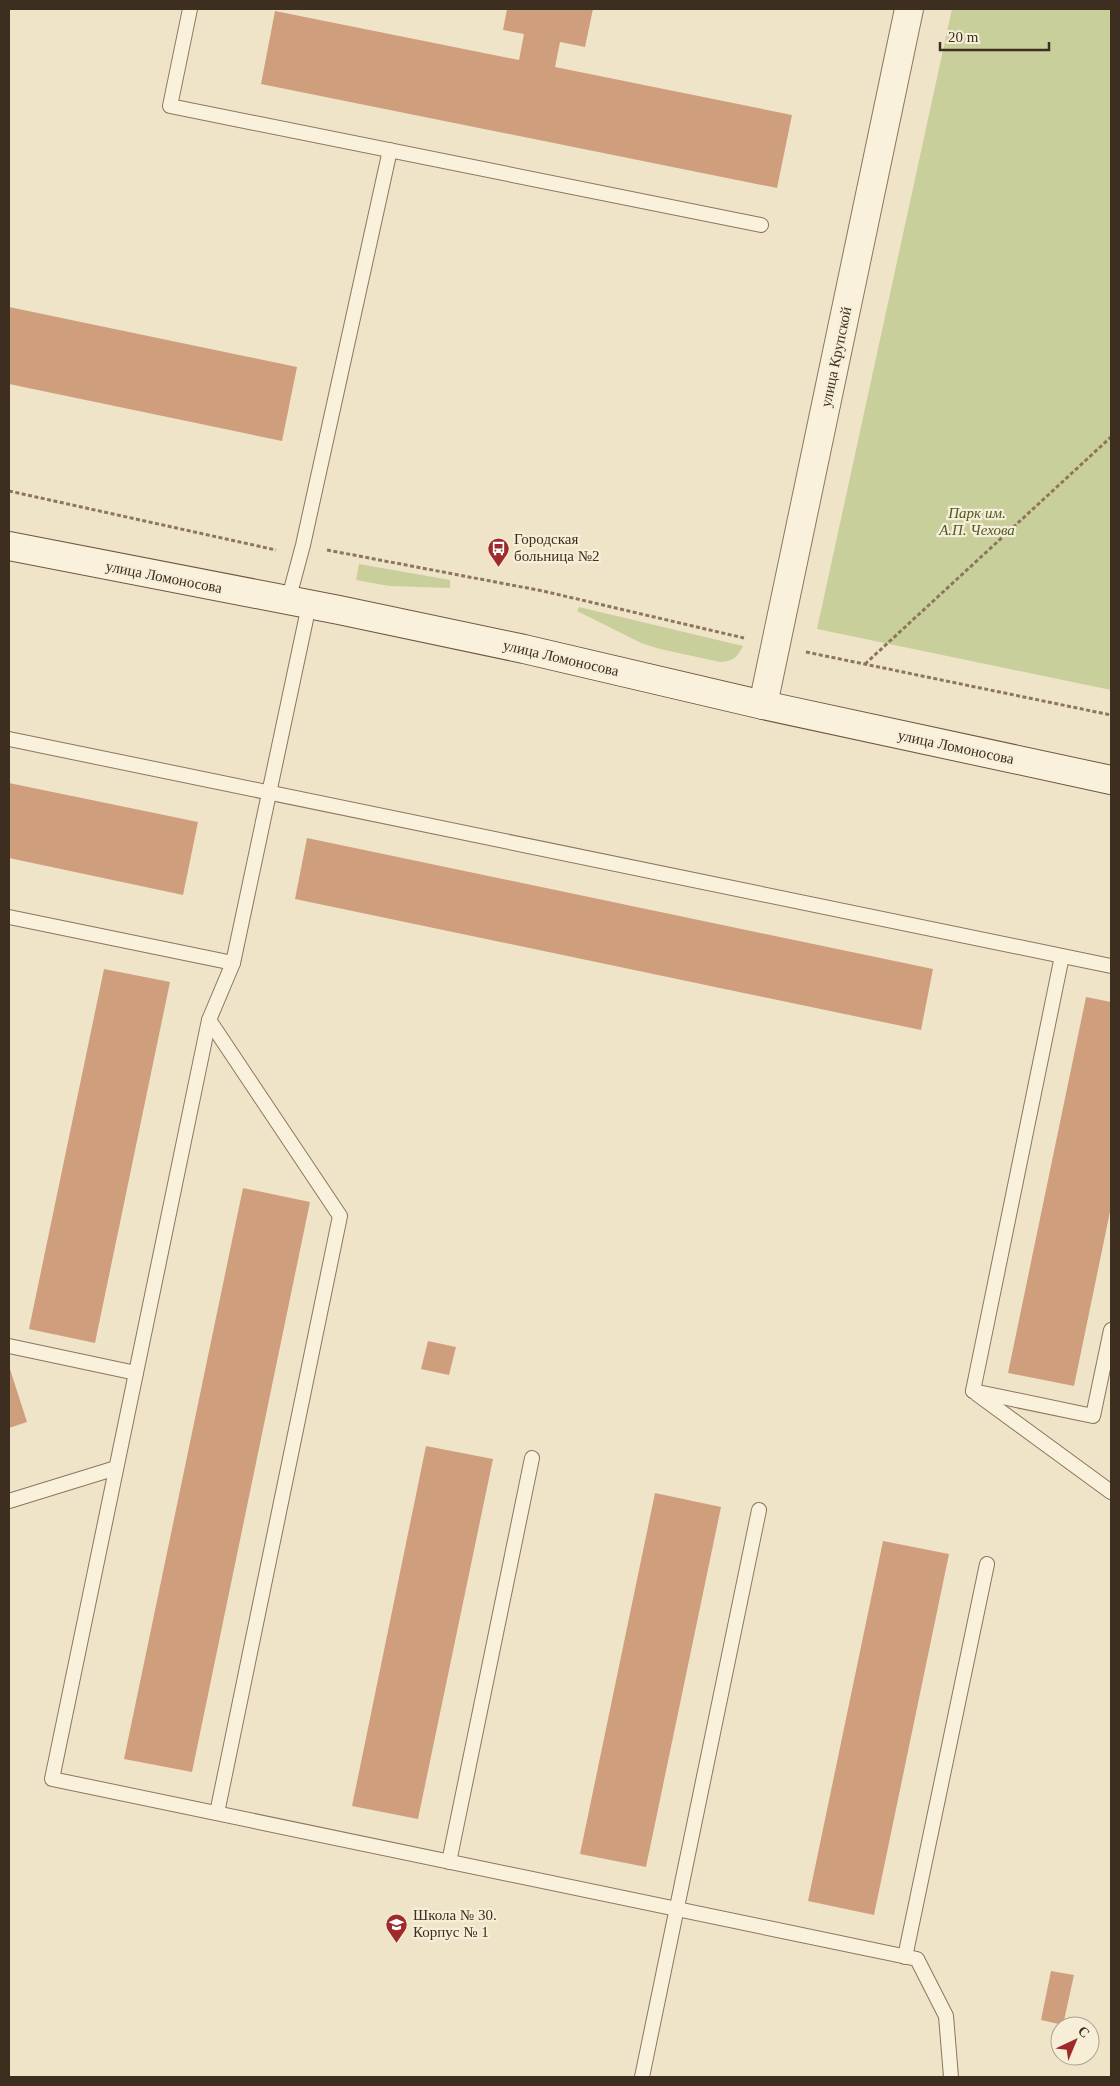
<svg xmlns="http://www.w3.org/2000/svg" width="1120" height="2086" font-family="Georgia,serif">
	<rect width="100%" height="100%" fill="#f0e4c8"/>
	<g fill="#c9cf9b">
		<polygon points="952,9 1111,9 1111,690 817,629"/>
		<polygon points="359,564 450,580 450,588 389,586 356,580"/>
		<path d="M 579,607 L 743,646 C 738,657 732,662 720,662 L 660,649 L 641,643 L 577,611 Z"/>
	</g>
	<g fill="#cf9f7d">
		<polygon points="507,9 593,9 585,47 560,42 555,67 792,115 777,188 261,84 275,11 519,60 524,34 503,30"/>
		<polygon points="9,307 297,367 282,441 9,384"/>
		<polygon points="9,783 198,822 183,895 9,858"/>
		<polygon points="307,838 933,969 921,1030 295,899"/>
		<polygon points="104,969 170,982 95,1343 29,1329"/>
		<polygon points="1086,997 1111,1002 1111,1207 1074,1386 1008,1373"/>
		<polygon points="243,1188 310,1202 192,1772 124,1759"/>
		<polygon points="428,1341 456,1347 449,1375 421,1369"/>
		<polygon points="9,1366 27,1422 9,1428"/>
		<polygon points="426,1446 493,1459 418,1819 352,1806"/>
		<polygon points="655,1493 721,1507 646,1867 580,1854"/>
		<polygon points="883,1541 949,1554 874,1915 808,1901"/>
		<polygon points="1051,1971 1074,1975 1063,2025 1041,2020"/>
	</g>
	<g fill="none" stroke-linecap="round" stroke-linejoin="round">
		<defs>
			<g id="lane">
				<polyline points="190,9 170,106 761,225"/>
				<polyline points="288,601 303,545 390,150"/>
				<polyline points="309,605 233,963 209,1020 52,1779 917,1959 946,2016 951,2077"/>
				<polyline points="9,739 1111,966"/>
				<polyline points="9,917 233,963"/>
				<polyline points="209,1020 340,1216 217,1813"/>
				<polyline points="9,1346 136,1373"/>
				<polyline points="973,1391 1062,956"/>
				<polyline points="973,1391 1093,1416 1111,1330"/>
				<polyline points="977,1394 1111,1492"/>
				<polyline points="9,1501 116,1468"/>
				<polyline points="449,1862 532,1458"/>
				<polyline points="905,1957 987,1564"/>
				<polyline points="642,2077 759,1510"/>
			</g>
			<polyline id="street" points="763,705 909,9"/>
			<polyline id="secondary" points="9,546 339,610 524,649 763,705 1111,780"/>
		</defs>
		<use href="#lane" stroke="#8d765c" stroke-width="16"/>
		<use href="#street" stroke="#8d765c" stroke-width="30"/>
		<use href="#secondary" stroke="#6f573f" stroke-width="30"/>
		<g stroke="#8d765c" stroke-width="3" stroke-dasharray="4 2.5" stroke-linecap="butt">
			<polyline points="9,491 276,550"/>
			<polyline points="327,550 543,591 744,638"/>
			<polyline points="806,652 1111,715"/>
			<polyline points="865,664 1111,437"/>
		</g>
		<use href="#lane" stroke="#faf1dc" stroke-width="14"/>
		<use href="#street" stroke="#faf1dc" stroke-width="28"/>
		<use href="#secondary" stroke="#faf1dc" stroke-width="28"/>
	</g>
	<defs>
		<symbol id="bus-pin" viewBox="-11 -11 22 30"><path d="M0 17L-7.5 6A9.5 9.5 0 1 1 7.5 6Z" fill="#9e2a2b" stroke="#f7eed8"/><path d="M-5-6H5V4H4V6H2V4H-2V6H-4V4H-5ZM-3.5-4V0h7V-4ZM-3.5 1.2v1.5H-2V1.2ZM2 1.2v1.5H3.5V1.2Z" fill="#fff"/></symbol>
		<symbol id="school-pin" viewBox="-11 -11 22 30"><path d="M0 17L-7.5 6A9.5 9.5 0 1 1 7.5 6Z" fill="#9e2a2b" stroke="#f7eed8"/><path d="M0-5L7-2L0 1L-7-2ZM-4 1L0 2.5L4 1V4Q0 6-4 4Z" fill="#fff"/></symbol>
	</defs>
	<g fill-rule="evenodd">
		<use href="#bus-pin" x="486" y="536" width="25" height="34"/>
		<use href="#school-pin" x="384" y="1912" width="25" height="34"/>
	</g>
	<g text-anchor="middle" stroke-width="4.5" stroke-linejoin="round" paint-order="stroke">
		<g font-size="15" fill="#3d2e20" stroke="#f7eed8">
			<text transform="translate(836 357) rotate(-78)" y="5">улица Крупской</text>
			<text transform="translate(164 577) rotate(11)" y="5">улица Ломоносова</text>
			<text transform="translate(561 658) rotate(13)" y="5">улица Ломоносова</text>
			<text transform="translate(956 747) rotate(12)" y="5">улица Ломоносова</text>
		</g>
		<g font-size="15" font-style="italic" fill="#4d5a26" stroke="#f7eed8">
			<text x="977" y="518">Парк им.<tspan x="977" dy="17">А.П. Чехова</tspan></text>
		</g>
		<g font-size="15" fill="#3d2e20" stroke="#f7eed8" text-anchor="start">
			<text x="514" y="544">Городская<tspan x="514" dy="17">больница №2</tspan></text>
			<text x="413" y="1920">Школа № 30.<tspan x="413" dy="17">Корпус № 1</tspan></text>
		</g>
	</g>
	<rect width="1120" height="2086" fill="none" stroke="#3d2e20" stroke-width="20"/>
	<g transform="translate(1075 2041) rotate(44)"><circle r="24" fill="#f7eed8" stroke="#ada18e"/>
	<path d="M0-4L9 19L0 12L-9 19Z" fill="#9e2a2b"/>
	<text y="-8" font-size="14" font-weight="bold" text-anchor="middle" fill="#3d2e20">С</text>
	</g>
	<path d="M940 42v8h109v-8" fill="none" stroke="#3d2e20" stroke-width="2.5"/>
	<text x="948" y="42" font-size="15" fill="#3d2e20" stroke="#f7eed8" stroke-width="4" paint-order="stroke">20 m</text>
</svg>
